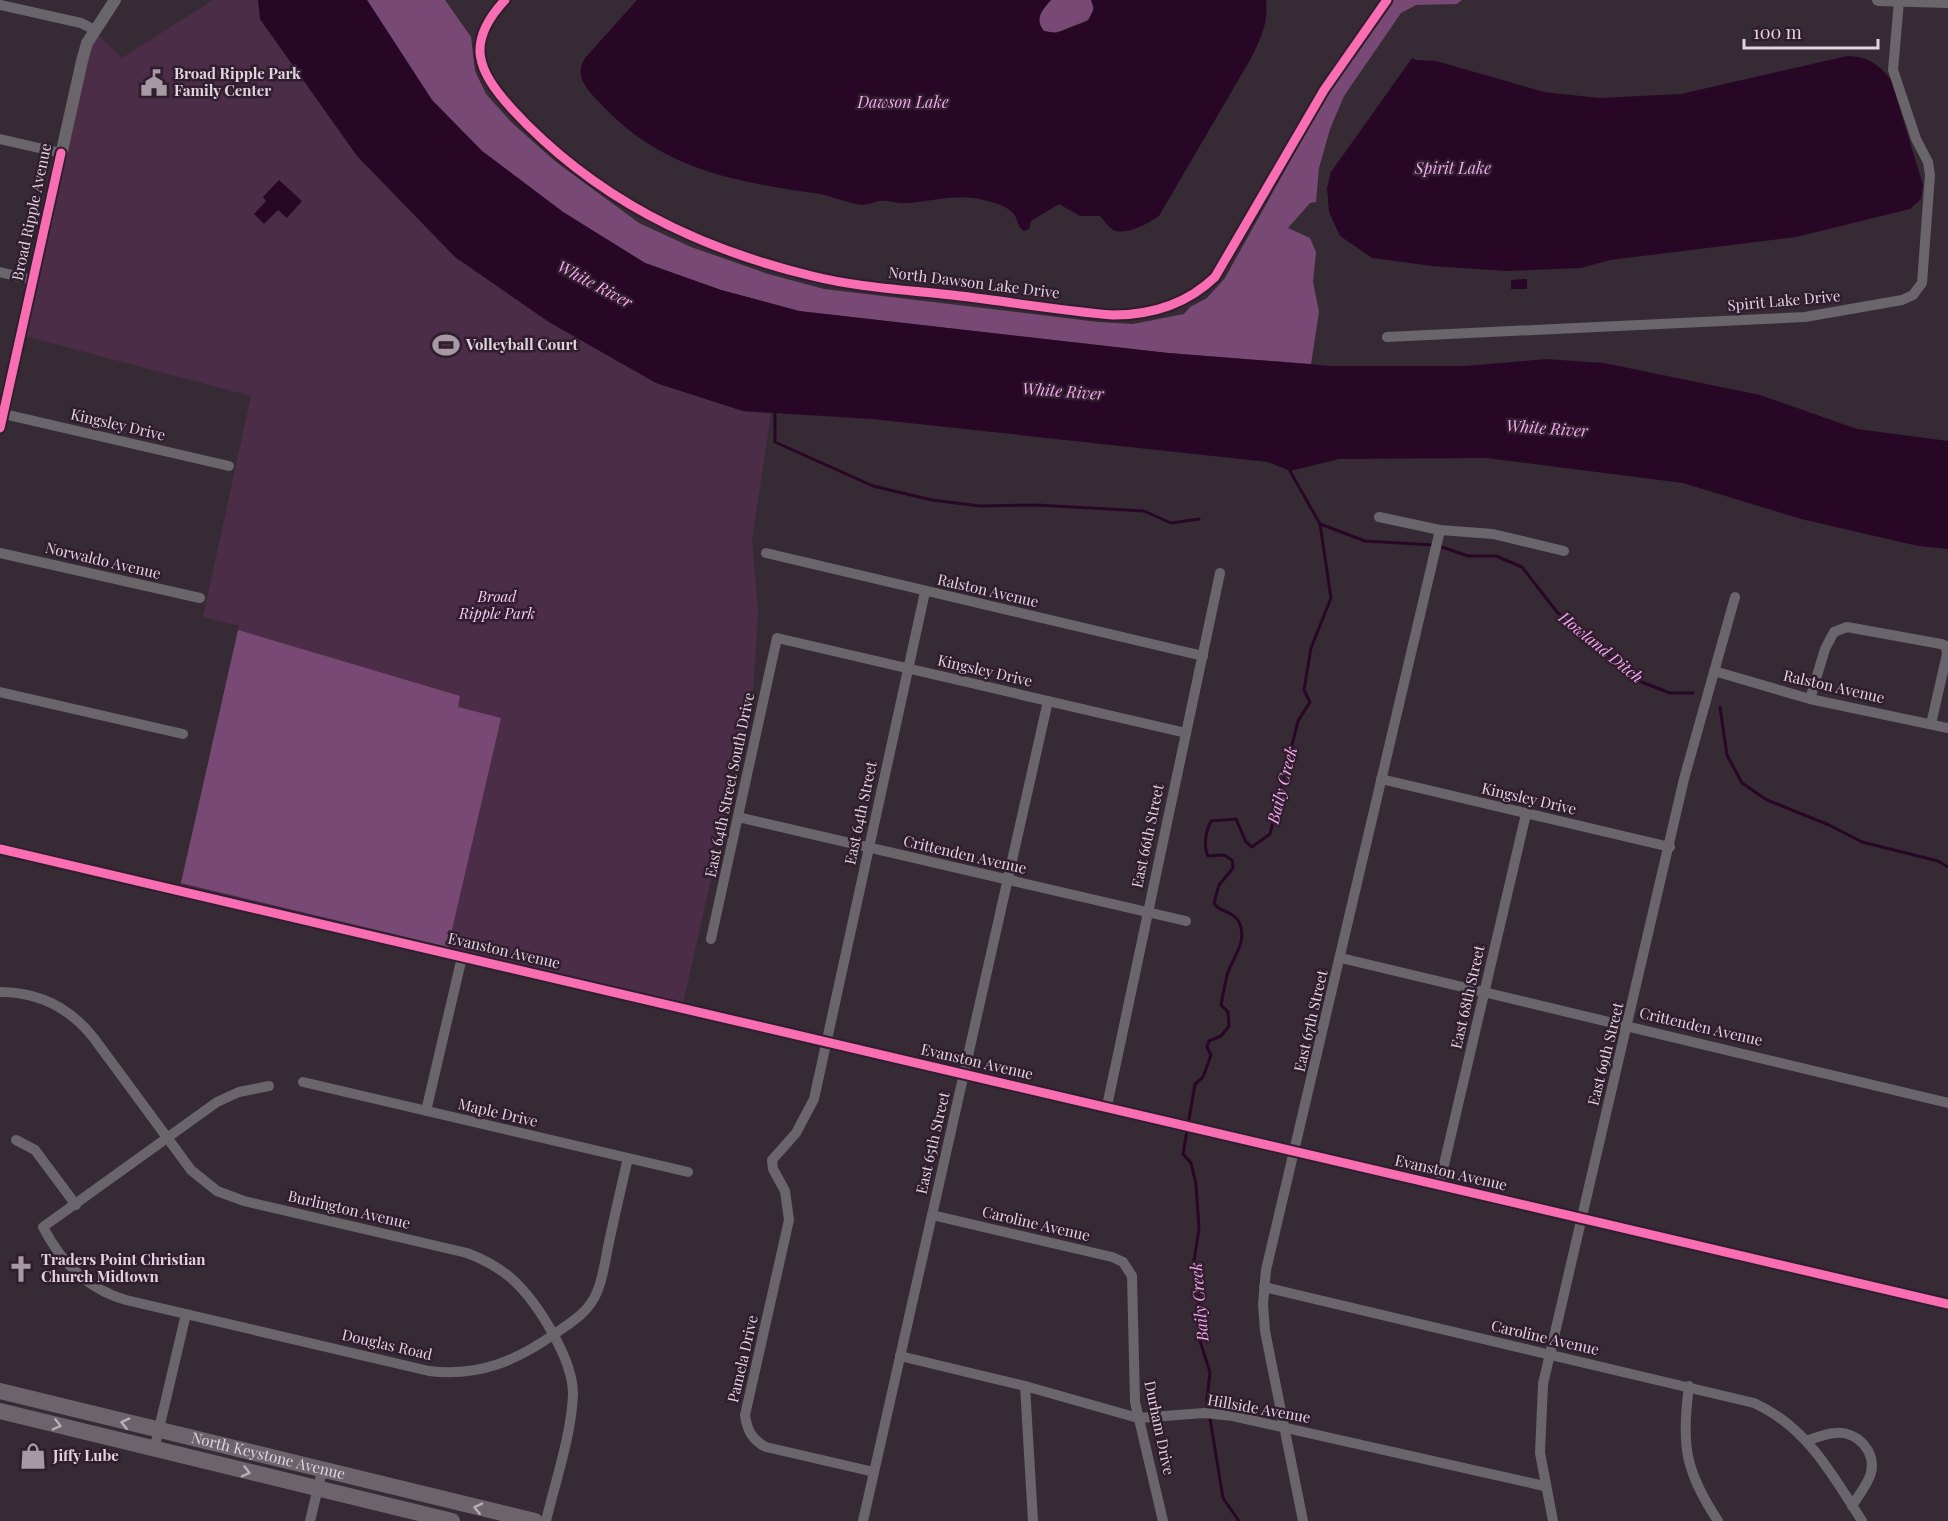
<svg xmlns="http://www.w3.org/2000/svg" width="1948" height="1521" font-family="'Playfair Display',serif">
	<rect width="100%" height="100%" fill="#362b34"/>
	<polygon fill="#4b2d48" points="213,0 258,0 260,19 357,156 455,257 549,322 656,383 743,411 771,414 752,540 758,611 753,693 682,1008 179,891 239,626 203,617 251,396 21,335 92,29 122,58"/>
	<g fill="#794976">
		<polygon points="367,0 445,0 471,37 475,71 486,94 512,123 556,162 639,223 691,247 768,274 824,289 1098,322 1133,324 1184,314 1190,307 1207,298 1225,278 1322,104 1390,0 1462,0 1457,4 1416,5 1401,13 1344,96 1330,129 1319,168 1316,202 1310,203 1288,228 1310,238 1316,252 1313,282 1319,312 1311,364 1168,353 799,311 721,290 645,263 563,212 482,151 432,100"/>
		<path d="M 1051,0 L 1091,0 C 1099,21 1083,21 1068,28 C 1059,32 1055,34 1044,31 C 1034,19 1042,10 1051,0 Z"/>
		<polygon points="238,630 460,696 458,707 501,718 448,947 181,883"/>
	</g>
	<g fill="#280726">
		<polygon points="258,0 367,0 432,100 482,151 563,212 645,263 721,290 799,311 1168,353 1332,366 1466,366 1546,359 1604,363 1760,395 1857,429 1948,441 1948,549 1918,546 1801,519 1683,483 1486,458 1339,459 1290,471 1268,462 872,419 743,411 656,383 549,322 455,257 357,156 260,19"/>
		<path d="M 637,0 L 1051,0 C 1042,10 1034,19 1044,31 L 1056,33 L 1088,21 L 1094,8 L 1091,0 L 1266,0 C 1269,23 1260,40 1250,60 L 1159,216 C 1149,223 1126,236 1113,230 C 1108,227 1104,220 1100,216 L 1080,216 L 1059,204 L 1031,221 L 1029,229 L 1024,231 C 1016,226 1018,217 1012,212 C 1004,204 985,200 974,198 C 951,195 929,202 906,203 C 897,204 888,200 879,201 C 873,202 869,205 862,205 C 845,203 830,195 814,193 C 730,181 660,168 601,104 C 588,90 573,77 585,58 Z"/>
		<path d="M 1847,56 C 1867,56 1879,64 1891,80 L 1923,185 L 1921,199 L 1910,209 L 1796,237 L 1610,260 L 1581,268 L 1506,271 L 1432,266 L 1372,258 L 1340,236 L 1329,212 L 1327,188 L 1331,172 L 1412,58 L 1416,60 L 1436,61 L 1544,92 L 1599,98 L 1681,94 Z"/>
		<polygon points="279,180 302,201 287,218 278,210 264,224 254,214 266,201 263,197"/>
		<polygon points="1523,279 1527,279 1527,289 1511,289 1511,280"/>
	</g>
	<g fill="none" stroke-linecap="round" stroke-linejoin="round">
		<g stroke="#280726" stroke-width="3">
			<polyline points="775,414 775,442 873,486 932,500 980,506 1037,505 1144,511 1171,523 1199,519"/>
			<polyline points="1320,524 1365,541 1433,545"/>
			<polyline points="1439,546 1468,556 1496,556 1522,567 1557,612 1639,681 1670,693 1693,693"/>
			<polyline points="1720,707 1727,755 1742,783 1767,800 1829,825 1862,842 1938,861 1948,867"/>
			<path d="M 1239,1521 L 1223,1498 L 1207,1400 L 1210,1372 L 1200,1341 L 1199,1296 L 1194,1261 L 1199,1229 L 1196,1184 L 1191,1163 L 1183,1154 L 1195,1084 L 1203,1077 L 1211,1055 L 1207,1047 L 1209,1041 L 1221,1036 L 1229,1026 L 1228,1012 L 1221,1005 C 1223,994 1225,982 1228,972 C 1234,956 1248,940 1239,922 C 1233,910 1219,913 1214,903 L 1219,885 L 1233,868 L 1232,860 L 1224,855 L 1208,856 C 1203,846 1206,830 1211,821 L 1236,819 L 1246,842 L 1252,847 L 1270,834 L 1298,721 L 1310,702 L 1304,690 L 1311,648 L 1331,598 L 1320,524 L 1290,471"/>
		</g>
		<g stroke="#6a656a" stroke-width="10">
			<path d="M 505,0 C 465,43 477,70 512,109 C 594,198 696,248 812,276 C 860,288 911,290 960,296 C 1011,302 1062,311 1113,315 C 1152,315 1187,304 1215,277 L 1324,90 L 1387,0"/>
			<polyline points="0,5 81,23 95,30"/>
			<polyline points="0,139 61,153"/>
			<polyline points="0,272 33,280"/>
			<polyline points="1387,337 1805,317 1902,300 1913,295 1922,283 1930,175 1928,162 1916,139 1893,70 1899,1"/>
			<polyline points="0,413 229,466"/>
			<polyline points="1379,517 1440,530 1493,534 1564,551"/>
			<polyline points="0,553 200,598"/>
			<polyline points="766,553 1203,656"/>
			<polyline points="1714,671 1810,699 1948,728"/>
			<polyline points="0,692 183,734"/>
			<polyline points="1810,699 1825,649 1834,632 1847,627 1941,644 1946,646 1947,654 1931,724"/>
			<polyline points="1381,779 1670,847"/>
			<polyline points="738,817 1186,921"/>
			<polyline points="0,849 1948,1304"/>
			<polyline points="711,939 777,638 1186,733"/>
			<polyline points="1341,958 1948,1103"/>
			<path d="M 0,992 C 38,992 69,1007 93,1037 L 191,1170 L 217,1191 L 244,1201 L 467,1253 C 483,1259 498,1267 511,1278 C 537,1301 573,1359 573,1394 C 572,1432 555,1483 546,1521"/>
			<polyline points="303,1082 688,1172"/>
			<path d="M 269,1086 L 239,1092 L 217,1102 L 43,1227 C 61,1262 87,1289 126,1300 L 429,1371 C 479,1377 516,1361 556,1333 C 573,1321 589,1312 597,1292 C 603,1278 605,1262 608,1247 C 614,1218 621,1188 628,1158"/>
			<polyline points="1107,1106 1220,573"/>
			<polyline points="426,1111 462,957"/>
			<polyline points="16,1140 35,1150 76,1205"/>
			<polyline points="1439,1186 1526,814"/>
			<polyline points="932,1215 1112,1257 1123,1262 1132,1276 1135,1402 1163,1521"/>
			<path d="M 1264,1287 L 1754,1403 C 1807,1427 1832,1474 1862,1521"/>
			<polyline points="900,1356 1025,1386 1138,1418 1204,1413 1233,1416 1544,1486"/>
			<polyline points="1025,1386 1033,1521"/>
			<path d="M 1689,1386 C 1681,1445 1685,1471 1718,1521"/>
			<path d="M 1808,1440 C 1817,1438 1826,1433 1836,1433 C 1857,1431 1876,1451 1871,1473 C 1868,1484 1858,1496 1852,1506"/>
			<polyline points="154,1450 186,1314"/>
			<path d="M 874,1472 L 766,1447 C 752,1440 747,1430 745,1415 L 789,1220 L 785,1191 L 773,1169 L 772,1160 L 796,1133 L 814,1099 L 925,592"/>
			<polyline points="310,1521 322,1471"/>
			<polyline points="863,1521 1048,701"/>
			<polyline points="1303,1521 1265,1331 1263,1304 1266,1270 1440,530"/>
			<polyline points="1553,1521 1540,1453 1543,1384 1684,779 1735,597"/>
		</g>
		<g stroke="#6a656a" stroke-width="12">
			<polyline points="1878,0 1948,2"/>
			<polyline points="0,428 82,61 87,43 115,0"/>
		</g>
		<g stroke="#6d646b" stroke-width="16">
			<path id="s1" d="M 0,1391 L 535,1521"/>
			<polyline points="0,1411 452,1521"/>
		</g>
		<defs>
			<g id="cycleway">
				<path d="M 505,0 C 465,43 477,70 512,109 C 594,198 696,248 812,276 C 860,288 911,290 960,296 C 1011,302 1062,311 1113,315 C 1152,315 1187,304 1215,277 L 1324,90 L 1387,0"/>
				<polyline points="0,428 61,153"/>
				<polyline points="0,849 1948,1304"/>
			</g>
		</defs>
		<use href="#cycleway" stroke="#301d2e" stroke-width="13"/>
		<use href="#cycleway" stroke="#f96db3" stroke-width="9"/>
	</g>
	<defs><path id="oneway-chevron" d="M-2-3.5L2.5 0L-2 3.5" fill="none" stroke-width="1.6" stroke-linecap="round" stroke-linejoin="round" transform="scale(1.5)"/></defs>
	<g stroke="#b8adb6">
		<use href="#oneway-chevron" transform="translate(125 1423) rotate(-166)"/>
		<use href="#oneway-chevron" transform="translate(57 1425) rotate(14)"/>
		<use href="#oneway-chevron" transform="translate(246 1472) rotate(14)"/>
		<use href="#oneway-chevron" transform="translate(478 1508) rotate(-167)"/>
	</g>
	<defs>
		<symbol id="civic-bare" viewBox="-9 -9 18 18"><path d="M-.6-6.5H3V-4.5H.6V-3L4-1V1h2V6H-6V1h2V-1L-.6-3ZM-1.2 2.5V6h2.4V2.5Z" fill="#a599a3" stroke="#301d2e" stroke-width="2.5" paint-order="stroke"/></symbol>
		<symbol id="stadium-bare" viewBox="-9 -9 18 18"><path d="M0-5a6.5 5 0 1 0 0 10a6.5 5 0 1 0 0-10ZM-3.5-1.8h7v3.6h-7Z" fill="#a599a3" stroke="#301d2e" stroke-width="2.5" paint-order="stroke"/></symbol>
		<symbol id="church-bare" viewBox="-9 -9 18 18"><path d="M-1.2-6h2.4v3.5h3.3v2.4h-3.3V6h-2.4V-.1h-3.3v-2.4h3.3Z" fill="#a599a3" stroke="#301d2e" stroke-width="2.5" paint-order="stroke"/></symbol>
		<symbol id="shop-bare" viewBox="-9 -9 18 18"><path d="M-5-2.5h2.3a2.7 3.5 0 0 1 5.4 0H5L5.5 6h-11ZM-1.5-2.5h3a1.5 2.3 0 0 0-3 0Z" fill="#a599a3" stroke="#301d2e" stroke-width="2.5" paint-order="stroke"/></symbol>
	</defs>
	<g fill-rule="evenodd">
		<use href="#civic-bare" x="135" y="64" width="38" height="38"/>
		<use href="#stadium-bare" x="427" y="326" width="38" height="38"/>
		<use href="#church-bare" x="2" y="1250" width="38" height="38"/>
		<use href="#shop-bare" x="14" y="1437" width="38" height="38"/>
	</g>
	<g text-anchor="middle" stroke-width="5" stroke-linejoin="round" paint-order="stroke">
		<g font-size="15" font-weight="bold" fill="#e1d4df" stroke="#301d2e" text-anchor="start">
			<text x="174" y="79">Broad Ripple Park<tspan x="174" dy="17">Family Center</tspan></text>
			<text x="466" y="350">Volleyball Court</text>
			<text x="41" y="1265">Traders Point Christian<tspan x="41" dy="17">Church Midtown</tspan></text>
			<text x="53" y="1461">Jiffy Lube</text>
		</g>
		<g font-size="15" fill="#e1d4df" stroke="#301d2e">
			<text transform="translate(32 212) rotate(-78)" y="5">Broad Ripple Avenue</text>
			<text transform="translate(974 283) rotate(7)" y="5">North Dawson Lake Drive</text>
			<text transform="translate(1784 301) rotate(-5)" y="5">Spirit Lake Drive</text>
			<text transform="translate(118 425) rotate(13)" y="5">Kingsley Drive</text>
			<text transform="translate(103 561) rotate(13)" y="5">Norwaldo Avenue</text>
			<text transform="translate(988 591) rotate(13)" y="5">Ralston Avenue</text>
			<text transform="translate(985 671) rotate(13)" y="5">Kingsley Drive</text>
			<text transform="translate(1834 687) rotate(13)" y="5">Ralston Avenue</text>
			<text transform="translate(730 785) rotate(-78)" y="5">East 64th Street South Drive</text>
			<text transform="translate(1529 799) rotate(13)" y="5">Kingsley Drive</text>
			<text transform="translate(861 813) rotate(-78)" y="5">East 64th Street</text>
			<text transform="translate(1148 836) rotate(-78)" y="5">East 66th Street</text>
			<text transform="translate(965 855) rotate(13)" y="5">Crittenden Avenue</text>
			<text transform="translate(504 951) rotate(13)" y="5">Evanston Avenue</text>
			<text transform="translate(1468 997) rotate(-77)" y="5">East 68th Street</text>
			<text transform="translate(1311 1021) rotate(-77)" y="5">East 67th Street</text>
			<text transform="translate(1701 1027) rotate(13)" y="5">Crittenden Avenue</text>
			<text transform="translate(1606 1054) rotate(-76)" y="5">East 69th Street</text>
			<text transform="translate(977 1062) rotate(13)" y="5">Evanston Avenue</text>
			<text transform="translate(498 1113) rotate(13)" y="5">Maple Drive</text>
			<text transform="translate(933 1143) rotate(-77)" y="5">East 65th Street</text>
			<text transform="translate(1451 1173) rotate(13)" y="5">Evanston Avenue</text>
			<text transform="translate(349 1210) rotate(13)" y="5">Burlington Avenue</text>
			<text transform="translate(1036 1224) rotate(13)" y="5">Caroline Avenue</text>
			<text transform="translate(1545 1338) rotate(13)" y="5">Caroline Avenue</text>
			<text transform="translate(387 1345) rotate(13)" y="5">Douglas Road</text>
			<text transform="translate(743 1359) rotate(-77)" y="5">Pamela Drive</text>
			<text transform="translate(1259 1409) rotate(10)" y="5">Hillside Avenue</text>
			<text transform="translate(1159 1428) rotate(78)" y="5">Durham Drive</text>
			<text dy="5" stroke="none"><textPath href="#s1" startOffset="276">North Keystone Avenue</textPath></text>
		</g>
		<g font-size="15" font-style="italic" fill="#fccbf6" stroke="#301d2e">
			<text x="497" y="602">Broad<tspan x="497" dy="17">Ripple Park</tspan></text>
		</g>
		<g font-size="16" font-style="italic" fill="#f7a8f0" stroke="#301d2e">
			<text x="903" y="108">Dawson Lake</text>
			<text x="1453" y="174">Spirit Lake</text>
			<text transform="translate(595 284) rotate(28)" y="6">White River</text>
			<text transform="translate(1063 391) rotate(4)" y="6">White River</text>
			<text transform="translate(1547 428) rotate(4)" y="6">White River</text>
			<text transform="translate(1601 647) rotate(39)" y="6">Howland Ditch</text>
			<text transform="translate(1282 785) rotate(-76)" y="6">Baily Creek</text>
			<text transform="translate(1199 1302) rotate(-95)" y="6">Baily Creek</text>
		</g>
	</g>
	<path d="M1744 39v9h134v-9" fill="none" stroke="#e1d4df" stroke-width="3"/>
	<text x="1753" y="39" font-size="18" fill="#e1d4df" stroke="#301d2e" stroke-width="4.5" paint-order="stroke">100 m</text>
</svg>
